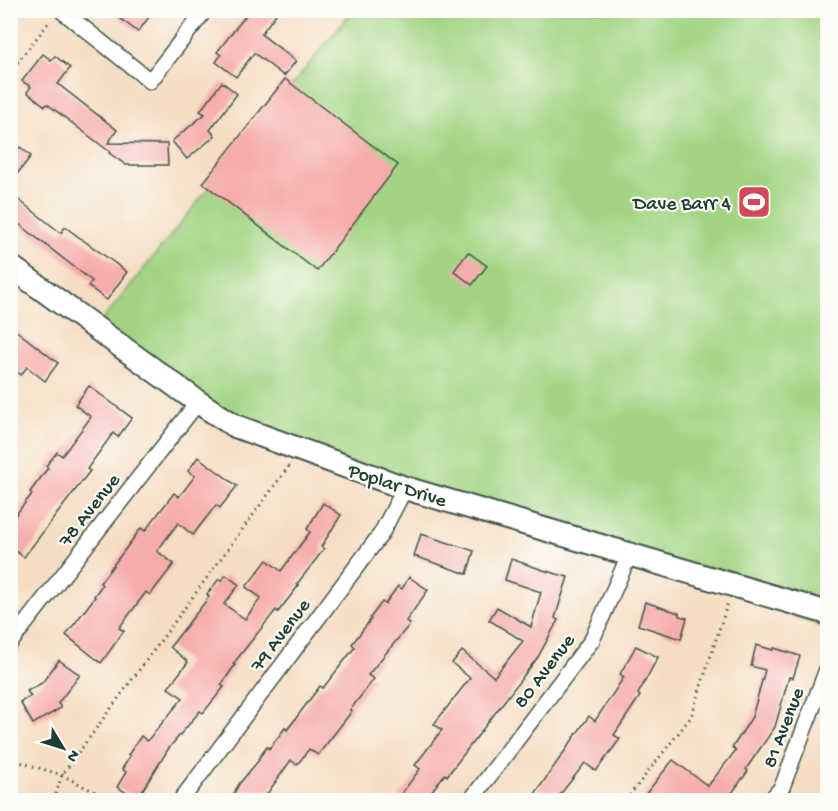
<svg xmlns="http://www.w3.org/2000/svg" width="838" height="811" font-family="'Gochi Hand',sans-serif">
	<rect width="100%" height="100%" fill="#fdfcf7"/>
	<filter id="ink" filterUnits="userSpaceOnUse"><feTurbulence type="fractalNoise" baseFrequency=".0167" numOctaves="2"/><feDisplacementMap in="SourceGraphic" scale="12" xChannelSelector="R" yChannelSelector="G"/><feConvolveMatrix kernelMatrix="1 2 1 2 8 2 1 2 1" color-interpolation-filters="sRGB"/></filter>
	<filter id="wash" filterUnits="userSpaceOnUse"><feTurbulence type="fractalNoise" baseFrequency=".008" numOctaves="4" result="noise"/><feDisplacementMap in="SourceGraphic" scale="24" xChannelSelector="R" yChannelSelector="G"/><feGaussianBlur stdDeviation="1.35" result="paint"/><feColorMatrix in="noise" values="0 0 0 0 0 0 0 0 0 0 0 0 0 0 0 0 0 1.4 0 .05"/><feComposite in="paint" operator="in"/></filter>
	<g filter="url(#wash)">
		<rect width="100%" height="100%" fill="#f5ddc2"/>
		<polygon fill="#a3d483" stroke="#61885c" stroke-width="1.5" points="352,11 827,11 827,629 630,553 235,426 96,328"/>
		<g id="blocks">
			<g fill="#f6acaa">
				<polygon points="109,10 154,10 138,32"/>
				<polygon points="250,10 279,10 261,34 296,61 284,76 254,53 236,77 216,62 221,55 217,52"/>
				<polygon points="43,54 51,60 55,56 70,68 58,84 117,130 108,143 167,144 168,165 126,165 109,153 110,152 47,104 45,106 27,92 31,87 22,81"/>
				<polygon points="285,79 398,165 317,271 203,183"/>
				<polygon points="222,82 237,94 210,130 215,136 187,159 172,141 205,114 200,111"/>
				<polygon points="20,147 31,156 10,183 10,159"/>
				<polygon points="10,193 61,233 65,227 127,272 107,300 88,286 92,281 10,217"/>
				<polygon points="468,252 487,266 472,285 454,271"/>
				<polygon points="10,326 58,363 45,381 27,367 21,375 10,366"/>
				<polygon points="89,386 132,418 118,437 113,433 87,469 90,471 24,557 10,547 10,522 32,494 30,492 48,468 46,466 57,452 62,456 91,417 75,405"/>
				<polygon points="198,457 237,486 220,508 216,505 193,535 178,523 157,551 174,564 150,595 146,592 119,628 124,631 101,663 66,635 95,597 94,596 102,585 100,583 141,528 145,531 174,493 179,497 195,476 188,471"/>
				<polygon points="323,503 341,515 321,547 324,549 297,584 299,585 278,612 276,610 233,664 235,665 221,685 224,687 203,713 200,711 169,748 137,799 117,787 126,772 122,769 130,756 128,755 141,736 147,741 183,698 168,688 188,662 170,647 209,597 207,594 219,579 221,581 226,575 239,585 224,604 245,619 261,598 246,587 267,560 281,571 310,532 307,529"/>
				<polygon points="421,534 474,551 467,574 414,556"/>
				<polygon points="511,559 546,571 568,577 555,618 558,620 538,657 447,776 445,774 424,801 396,801 420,769 415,765 442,730 434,724 470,678 452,663 462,651 494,677 523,641 489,620 497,607 531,627 541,592 505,580"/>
				<polygon points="409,577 428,590 406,621 410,624 368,675 374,679 350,710 352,711 318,755 309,749 297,765 291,760 262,801 230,801 239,784 259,760 258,759 267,747 269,749 285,728 287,730 320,686 323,688 355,647 352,644 371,619 370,618 382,602 385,604 398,586 402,589"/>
				<polygon points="645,602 679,613 679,616 687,618 681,639 638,625"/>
				<polygon points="756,645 773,650 774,648 800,656 793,678 789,677 775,727 746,769 748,771 726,801 640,801 673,760 708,786 736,750 732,748 752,717 765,670 751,666"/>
				<polygon points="636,646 658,657 638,694 640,696 614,735 620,739 596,771 585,763 555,801 530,801 589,716 595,721 624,677 620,674"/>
				<polygon points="59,660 80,675 58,703 61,708 33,724 20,702 31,696 27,691 42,683"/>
			</g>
		</g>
	</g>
	<g filter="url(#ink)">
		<use href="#blocks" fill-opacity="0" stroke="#3f5549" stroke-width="1.5"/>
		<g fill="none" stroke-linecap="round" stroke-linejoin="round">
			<defs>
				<g id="street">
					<polyline points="61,10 150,81 205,10"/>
					<polyline points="10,643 198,402"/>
					<polyline points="181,800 381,534 405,488"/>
					<polyline points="471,800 592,640 630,553"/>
					<polyline points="771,800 782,787 828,667"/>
				</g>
				<polyline id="secondary" points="10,266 198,402 235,426 405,488 828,613"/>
			</defs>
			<use href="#street" stroke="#3f5549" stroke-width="18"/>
			<use href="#secondary" stroke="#3f5549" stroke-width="26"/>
			<g stroke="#3f5549" stroke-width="3" stroke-dasharray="1.5 4.5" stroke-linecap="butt">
				<polyline points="10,72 50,21"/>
				<polyline points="10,759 62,775 110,800"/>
				<polyline points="54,800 62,775 289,466"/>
				<polyline points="626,800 691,717 728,602"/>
			</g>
			<use href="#street" stroke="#fff" stroke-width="15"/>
			<use href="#secondary" stroke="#fff" stroke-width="22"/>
		</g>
	</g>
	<defs>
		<symbol id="stadium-square" viewBox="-11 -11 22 22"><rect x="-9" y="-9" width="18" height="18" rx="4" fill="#d1495b" stroke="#fdfcf7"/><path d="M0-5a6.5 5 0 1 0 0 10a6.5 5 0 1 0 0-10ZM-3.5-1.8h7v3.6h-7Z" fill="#fff"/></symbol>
	</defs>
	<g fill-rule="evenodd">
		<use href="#stadium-square" x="735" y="183" width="38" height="38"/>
	</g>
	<g text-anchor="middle" stroke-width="4.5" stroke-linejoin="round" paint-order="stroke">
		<g font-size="20" fill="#1f3d34" stroke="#fdfcf7" text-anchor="end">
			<text x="731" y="209">Dave Barr 4</text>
		</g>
		<g font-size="20" fill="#1f3d34" stroke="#fdfcf7">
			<text transform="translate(398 484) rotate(18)" y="7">Poplar Drive</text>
			<text transform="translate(88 509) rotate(-52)" y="7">78 Avenue</text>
			<text transform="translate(279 634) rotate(-53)" y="7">79 Avenue</text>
			<text transform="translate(543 670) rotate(-53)" y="7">80 Avenue</text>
			<text transform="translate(782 727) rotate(-69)" y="7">81 Avenue</text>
		</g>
	</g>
	<rect width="838" height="811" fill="none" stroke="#fdfcf7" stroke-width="36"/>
	<g transform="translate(63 748) rotate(128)" stroke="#fdfcf7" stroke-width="4.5" paint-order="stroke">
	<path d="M0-4.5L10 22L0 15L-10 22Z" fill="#1f3d34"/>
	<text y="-9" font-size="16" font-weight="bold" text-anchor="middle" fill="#1f3d34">N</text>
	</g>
</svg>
